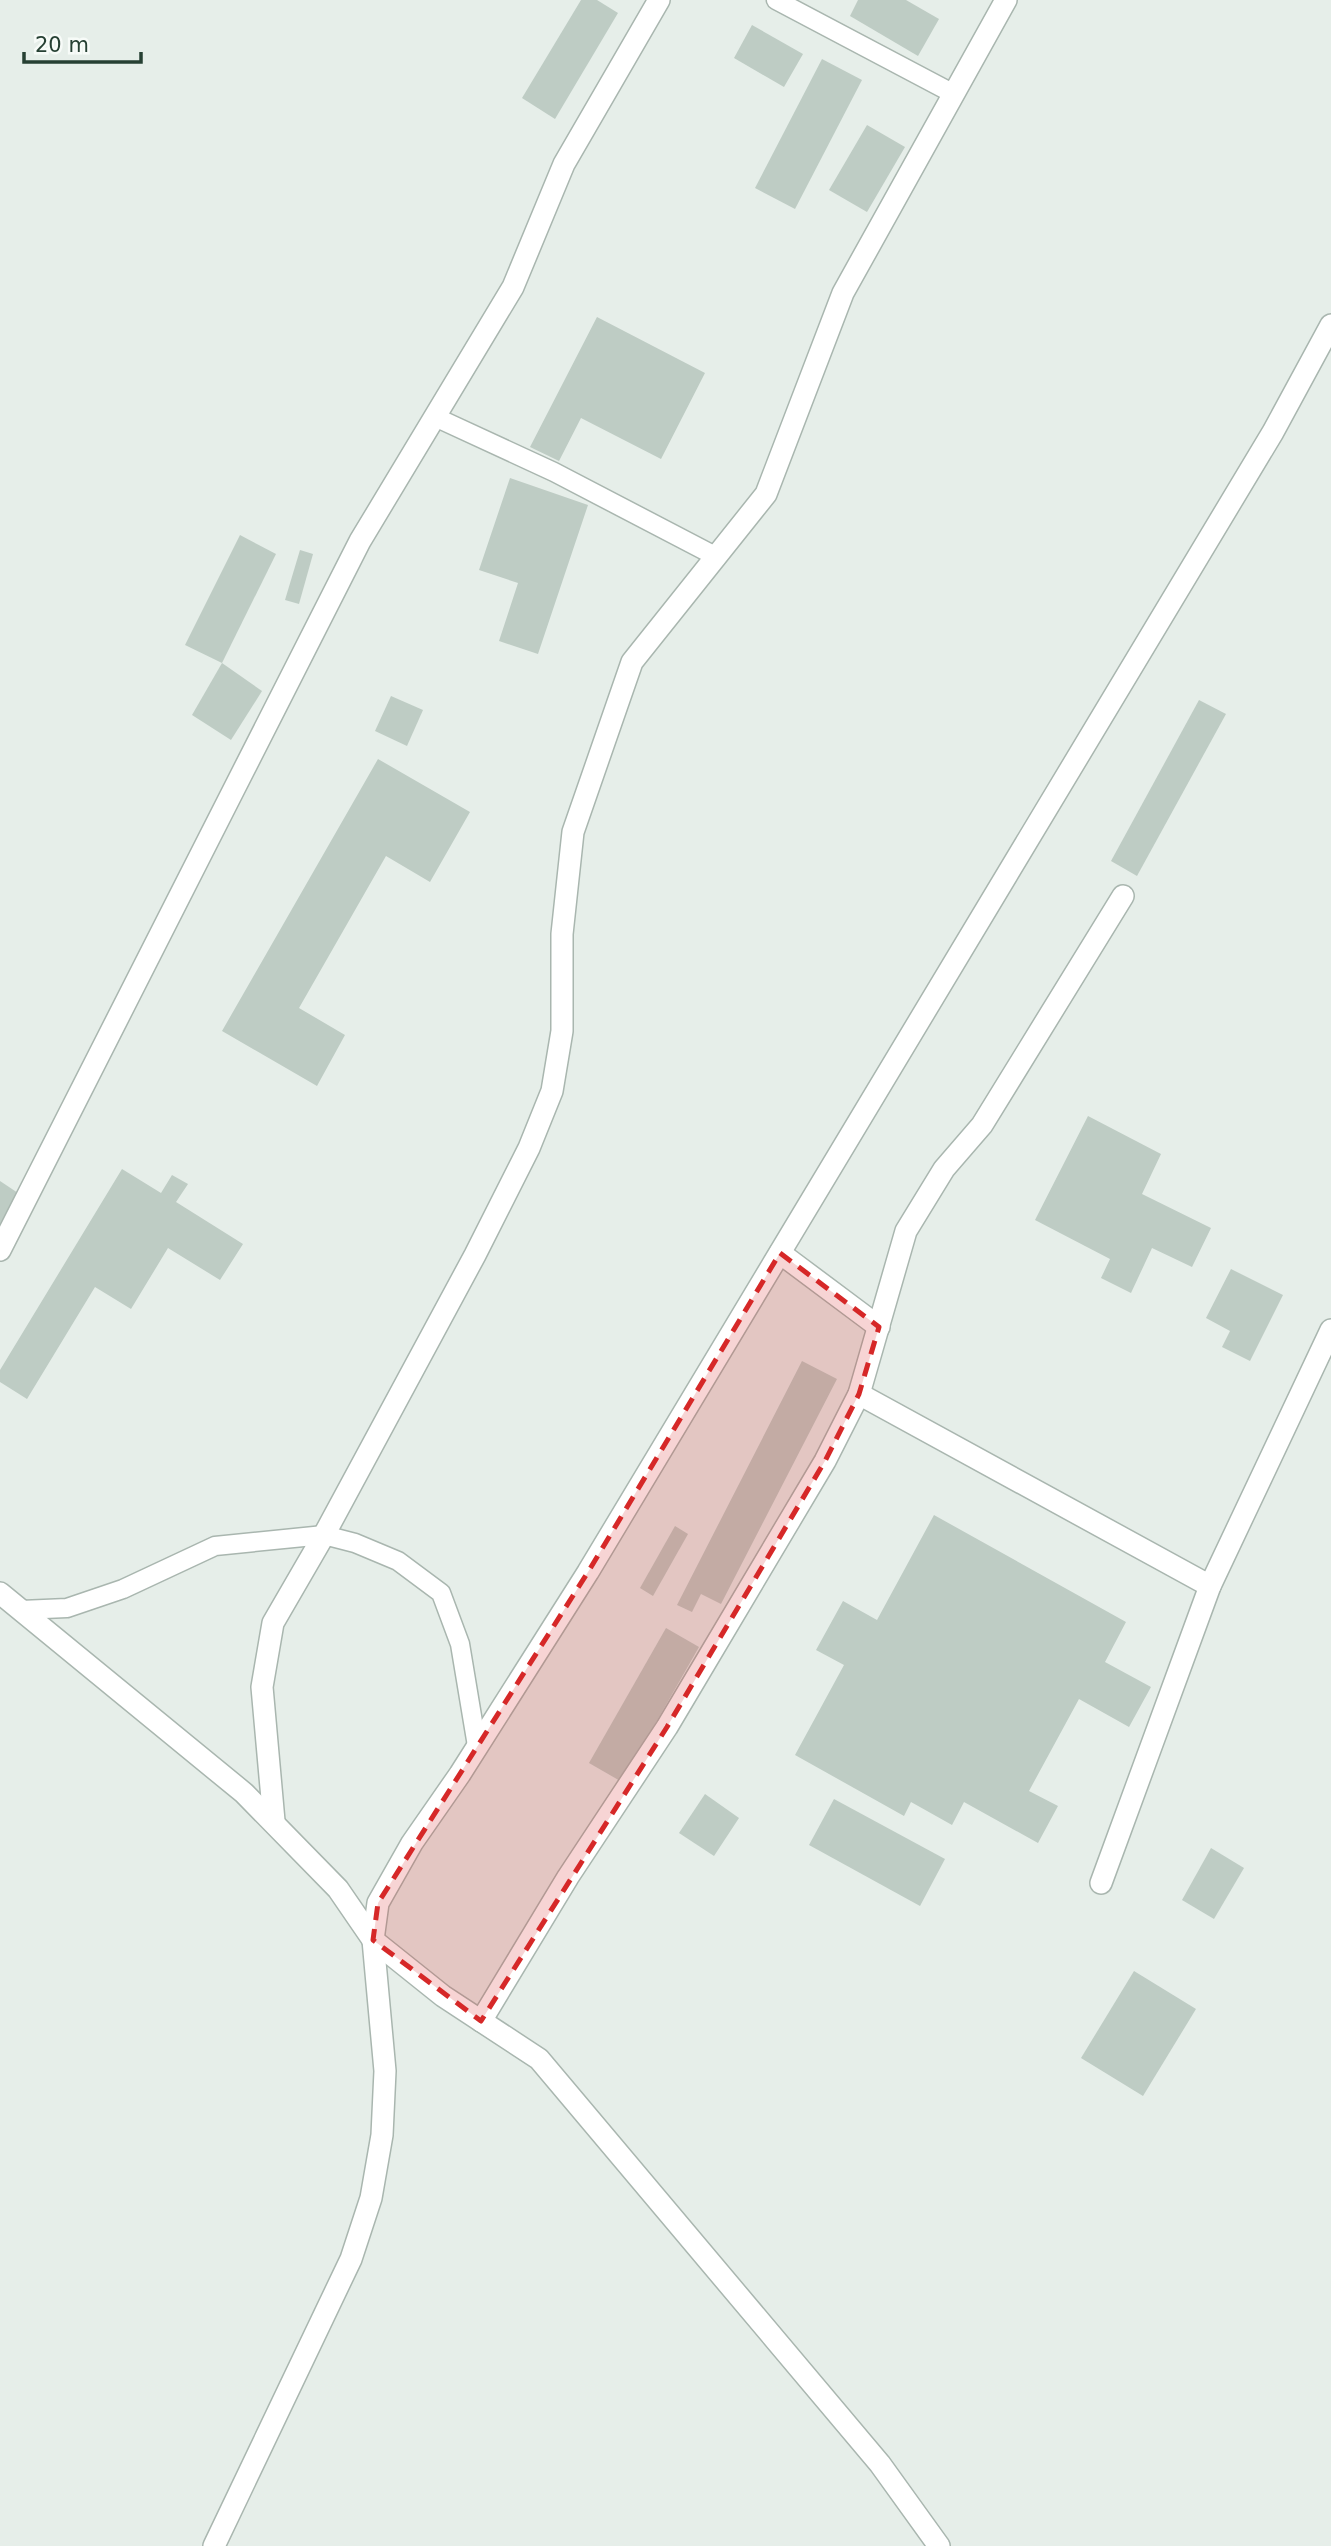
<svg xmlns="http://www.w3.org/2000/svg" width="1331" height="2546" font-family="'DejaVu Sans',sans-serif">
	<rect width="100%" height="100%" fill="#e6eee9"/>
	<g fill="#beccc4">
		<polygon points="581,0 597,0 618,13 555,119 522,98"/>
		<polygon points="858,0 906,0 939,19 918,56 850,16"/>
		<polygon points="752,25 803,54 784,87 734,58"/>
		<polygon points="822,59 862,80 795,209 755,188"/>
		<polygon points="867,125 905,147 867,212 829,190"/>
		<polygon points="597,317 705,373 661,459 581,418 559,461 530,447"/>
		<polygon points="510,478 588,505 538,654 499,641 518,583 479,570"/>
		<polygon points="240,535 276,554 222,663 185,645"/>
		<polygon points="300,550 313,554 299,604 285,600"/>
		<polygon points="222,663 262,691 231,740 192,715"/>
		<polygon points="391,696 423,710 407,746 375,731"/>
		<polygon points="1199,700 1226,714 1137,876 1111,861"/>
		<polygon points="378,759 470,812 430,882 386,856 299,1008 345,1035 317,1086 222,1031"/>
		<polygon points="1088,1116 1161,1154 1142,1194 1211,1228 1192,1267 1152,1248 1131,1293 1101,1278 1110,1259 1035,1220"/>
		<polygon points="122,1169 161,1193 172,1175 188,1184 176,1202 243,1244 220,1280 168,1248 131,1309 95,1287 27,1399 0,1382 0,1370"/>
		<polygon points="0,1181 21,1195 0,1227"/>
		<polygon points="1231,1269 1283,1295 1250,1361 1222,1347 1230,1331 1206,1318"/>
		<polygon points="802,1361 837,1379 721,1604 701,1594 692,1612 677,1605"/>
		<polygon points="934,1515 1126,1622 1105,1662 1151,1687 1129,1727 1079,1699 1029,1791 1058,1806 1038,1843 964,1802 952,1825 911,1802 904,1816 795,1755 844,1665 816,1650 843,1601 877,1620"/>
		<polygon points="675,1526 688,1534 653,1596 640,1588"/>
		<polygon points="666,1628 699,1647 622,1782 589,1763"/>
		<polygon points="705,1794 739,1818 714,1856 679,1833"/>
		<polygon points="834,1799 945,1859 920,1906 809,1845"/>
		<polygon points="1211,1848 1244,1868 1214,1919 1182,1900"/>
		<polygon points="1134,1971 1196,2009 1143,2096 1081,2058"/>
	</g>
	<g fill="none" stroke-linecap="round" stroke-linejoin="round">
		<defs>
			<g id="lane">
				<polyline points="776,0 954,94"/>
				<polyline points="435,417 554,472 717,557"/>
				<polyline points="21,1610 67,1608 123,1589 215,1546 324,1535 355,1543 398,1561 441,1593 460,1644 477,1746"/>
			</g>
			<g id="street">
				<polyline points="0,1250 360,541 513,287 564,164 659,0"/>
				<polyline points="780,1253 879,1327"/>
				<polyline points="859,1394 1210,1586"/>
				<polyline points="0,1593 244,1793 338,1889 373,1940 443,1996 539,2059 880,2464 939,2546"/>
				<polyline points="274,1821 262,1687 273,1623 324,1535 475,1255 529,1148 552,1091 562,1031 562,934 573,832 632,662 766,494 843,293 1006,0"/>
				<polyline points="1101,1883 1210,1586 1331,1330"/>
				<polyline points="481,2021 568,1877 667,1727 825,1461 859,1394 906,1231 944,1169 982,1125 1123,896"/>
				<polyline points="214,2546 351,2259 371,2198 382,2135 385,2071 373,1940 378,1903 412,1843 460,1774 588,1572 1273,432 1331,325"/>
			</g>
		</defs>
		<use href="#lane" stroke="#a9b6af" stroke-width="21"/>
		<use href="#street" stroke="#a9b6af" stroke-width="24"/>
		<use href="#lane" stroke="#fff" stroke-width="18"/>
		<use href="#street" stroke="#fff" stroke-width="21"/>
	</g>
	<path fill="#d62828" fill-opacity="0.2" stroke="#d62828" stroke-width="5" stroke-dasharray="14 9" stroke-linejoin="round" d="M 780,1253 L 879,1327 L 859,1394 L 825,1461 L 667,1727 L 481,2021 L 373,1940 L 378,1903 L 588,1572 Z"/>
	<path d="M24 52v10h117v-10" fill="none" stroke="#264033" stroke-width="3.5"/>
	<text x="35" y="52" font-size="21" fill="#264033" stroke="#f7fbf8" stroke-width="5" paint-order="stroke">20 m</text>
</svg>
